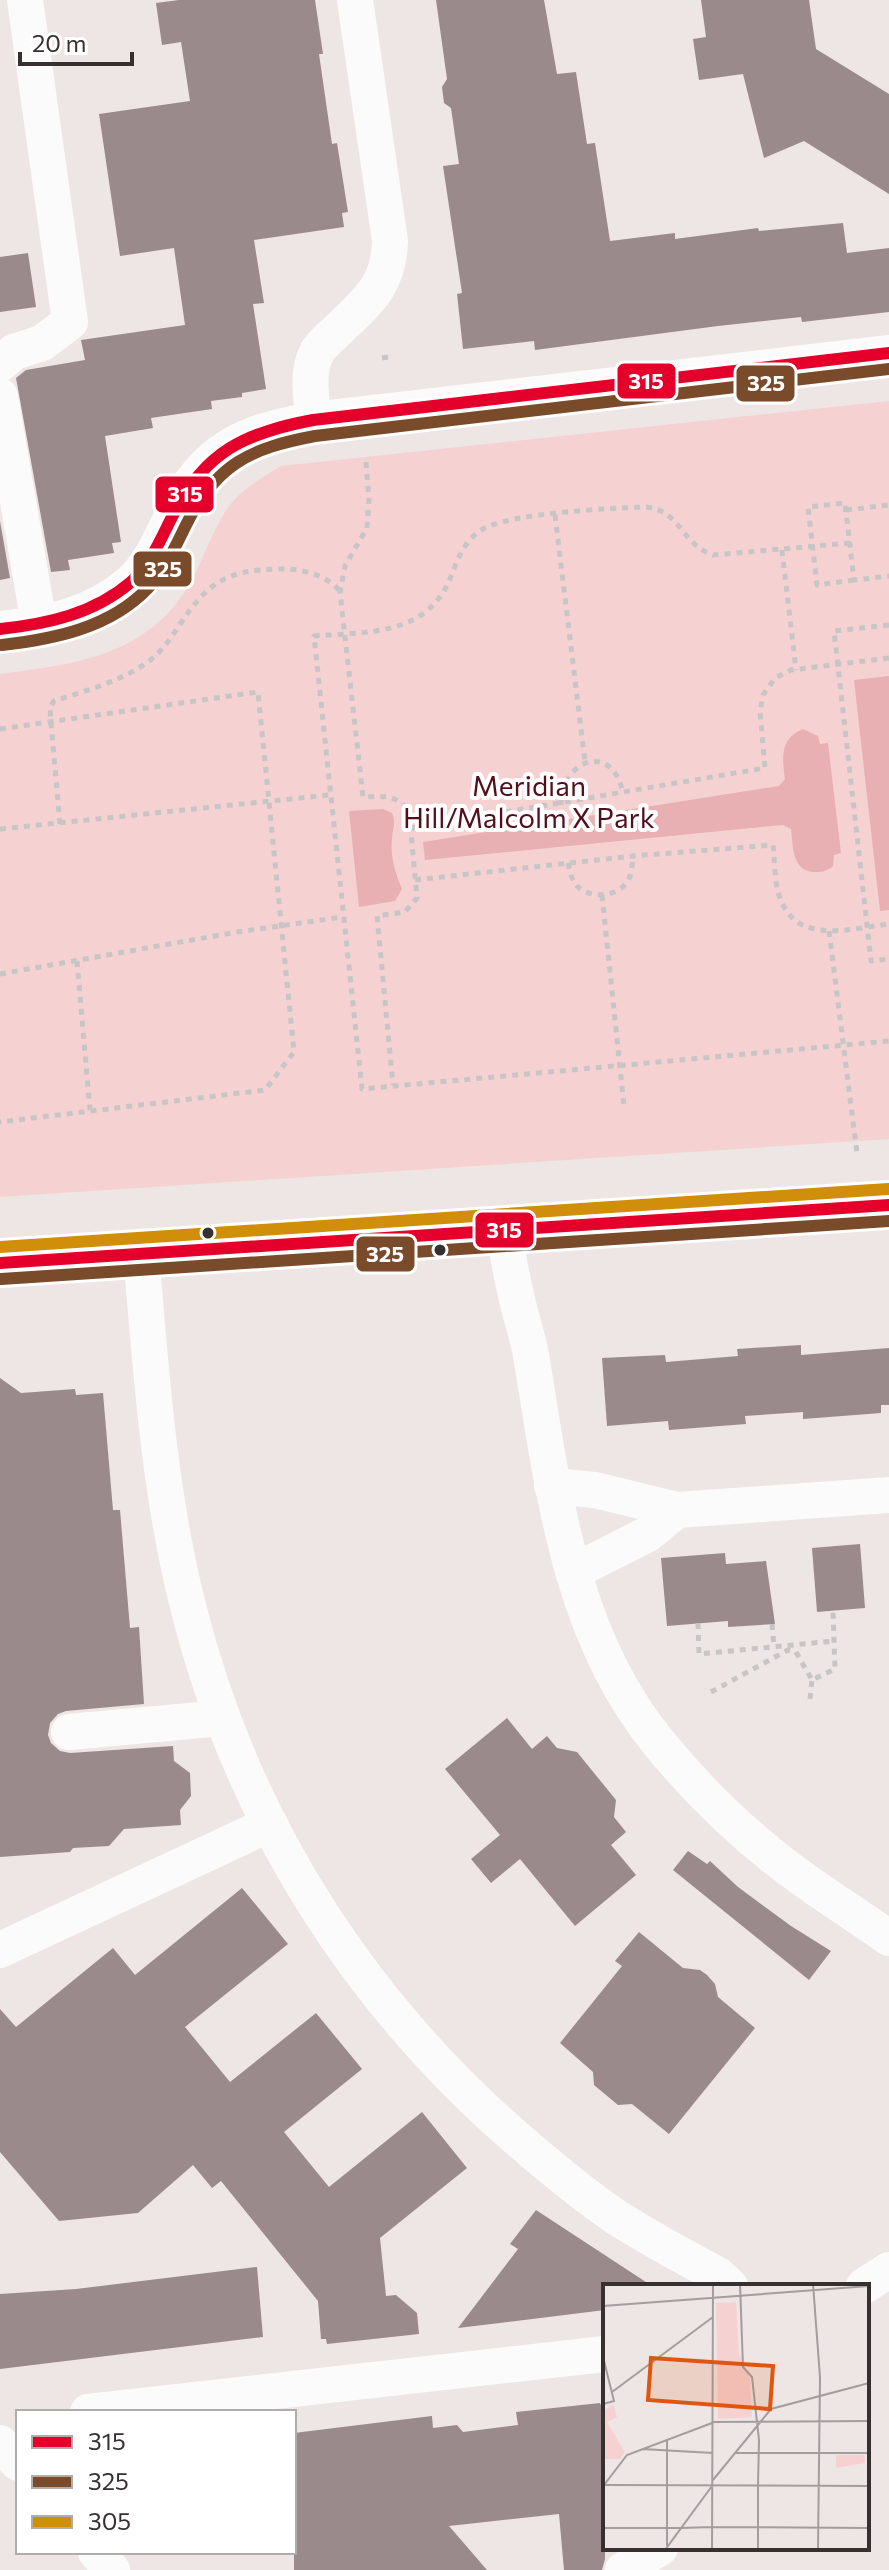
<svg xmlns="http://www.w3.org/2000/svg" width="889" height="2570" font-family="Commissioner,sans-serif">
	<rect width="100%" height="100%" fill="#eee5e5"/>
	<path fill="#f6d1d2" d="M 889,401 L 889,1139 L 0,1197 L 0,674 C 66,665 131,659 176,604 C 198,577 207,541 225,512 C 238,491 260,479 281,466 Z"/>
	<g fill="#e8b0b3">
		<polygon points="889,676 889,910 880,911 854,680"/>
		<path d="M 803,729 L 818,736 L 820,744 L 828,743 L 841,853 L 834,855 L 833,866 C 827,871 823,872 815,872 C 792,872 793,846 791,829 L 783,825 L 425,860 L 423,842 L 779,786 L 785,779 C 782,758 780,738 803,729 Z"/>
		<path d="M 383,809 L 392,813 C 396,823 393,828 392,838 C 390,856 395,872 402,889 L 395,901 L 359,907 L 349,811 Z"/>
	</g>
	<g fill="#9b8a8c">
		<polygon points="179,0 315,0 323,54 319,54 332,144 337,143 348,212 342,213 344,227 254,240 264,303 253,304 266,389 242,393 242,397 211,401 212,409 151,418 153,428 105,436 121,542 112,543 114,553 68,560 70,570 51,572 16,378 26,370 85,360 81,340 185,325 174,248 120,256 99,114 190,101 181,42 162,45 156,3"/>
		<polygon points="436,0 544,0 557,74 576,72 587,144 595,143 610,241 675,233 675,239 758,228 759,231 843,223 847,253 889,248 889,312 802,322 801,317 718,326 535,350 534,341 463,349 457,294 462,293 443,166 459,164 451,108 444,103 442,87 447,79"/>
		<polygon points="701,0 809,0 816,49 889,94 889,194 804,141 764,158 743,74 699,80 693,39 706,37"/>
		<polygon points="28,253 36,307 0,312 0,257"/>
		<polygon points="0,521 10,578 0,580"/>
		<polygon points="801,1345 801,1355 889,1348 889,1405 881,1405 881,1413 803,1419 803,1412 745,1416 746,1424 669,1430 668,1421 607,1426 602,1358 665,1355 666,1362 738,1356 737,1349"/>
		<polygon points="0,1378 21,1393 75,1389 76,1395 103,1393 113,1510 120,1510 130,1628 139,1627 144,1704 66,1711 58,1714 50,1723 48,1735 51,1743 60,1751 70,1753 173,1746 174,1761 190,1773 191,1796 180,1810 181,1825 124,1829 109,1846 73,1848 70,1852 0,1857"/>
		<polygon points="860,1544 865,1608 817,1612 812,1548"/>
		<polygon points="725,1553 726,1564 766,1561 775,1624 728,1627 728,1621 667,1626 661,1558"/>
		<polygon points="507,1718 532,1749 547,1736 557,1748 577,1752 616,1800 614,1817 626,1832 611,1845 636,1875 575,1926 520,1859 491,1883 471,1859 500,1835 445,1769"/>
		<polygon points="688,1851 707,1864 710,1861 738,1887 791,1926 831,1951 809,1980 673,1870"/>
		<polygon points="242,1888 288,1944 185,2027 230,2082 316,2013 362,2069 284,2132 329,2187 422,2112 467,2168 380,2238 386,2296 396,2295 417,2313 419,2334 327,2344 326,2339 321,2339 318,2301 221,2181 212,2188 193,2165 138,2213 59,2221 0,2152 0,2009 16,2027 113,1948 135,1975"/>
		<polygon points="639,1932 683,1968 700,1970 707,1975 715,1984 718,1997 755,2028 669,2134 632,2104 618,2105 594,2085 593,2072 560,2043 622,1966 615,1961"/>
		<polygon points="536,2210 652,2286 605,2286 605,2310 458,2328 518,2249 510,2244"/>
		<polygon points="257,2267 263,2337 0,2369 0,2294 76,2289"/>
		<polygon points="600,2403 602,2408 605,2407 605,2559 602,2570 564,2570 559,2514 449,2526 487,2570 294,2570 294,2433 432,2416 433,2428 457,2425 463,2432 518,2425 516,2412"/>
	</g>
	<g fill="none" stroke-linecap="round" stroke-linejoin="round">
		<g stroke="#c7c5c5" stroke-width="5" stroke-dasharray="6 6" stroke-linecap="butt">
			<polyline points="382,358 388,357"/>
			<path d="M 366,462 L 369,499 L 367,528 L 345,566 L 340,592 L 363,797 C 384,796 395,794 409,811 L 417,898 L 405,912 L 377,916 L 393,1085"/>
			<polyline points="846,510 889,505"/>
			<polyline points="555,515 585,762"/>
			<path d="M 850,543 L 713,555 C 682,545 680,510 646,507 C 610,508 511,513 483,529 C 465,539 457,560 450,579 C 426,636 367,632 314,636 L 362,1089 L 889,1041"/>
			<polyline points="782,550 796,670"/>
			<polyline points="854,580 817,585 808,507 845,503 854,580 889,576"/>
			<polyline points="889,625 834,631 871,961 889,959"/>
			<polyline points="0,729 258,692 294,1052 265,1090 0,1122"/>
			<path d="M 561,805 C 562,757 614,742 623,794"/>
			<path d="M 60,824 L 51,723 L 50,707 L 54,701 C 85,691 118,682 145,664 C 160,654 169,641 178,627 C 207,584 224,570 278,569 C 300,568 325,574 340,591"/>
			<polyline points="411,828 765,768 760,712 763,695 775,678 791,670 889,658"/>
			<polyline points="0,829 329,795"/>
			<path d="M 568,863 C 570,872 572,882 579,888 C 592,899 618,896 627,882 C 632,875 632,865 633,856"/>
			<path d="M 415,880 L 633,856 L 773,845 C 775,861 774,880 779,895 C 795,946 848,929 889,924"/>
			<polyline points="602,895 624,1106"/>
			<polyline points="829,931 857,1153"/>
			<polyline points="77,961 90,1110"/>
			<polyline points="0,974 237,932 343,917"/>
			<polyline points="698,1623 699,1654 834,1641"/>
			<polyline points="772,1624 774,1647"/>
			<polyline points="711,1692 788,1650 796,1652 812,1680 835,1669 833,1611"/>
			<polyline points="810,1699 812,1680"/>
		</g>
		<g stroke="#fcfbfb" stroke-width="36">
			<polyline points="0,364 14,352 42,343 70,322 25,0"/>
			<polyline points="0,396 39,624"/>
			<path d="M 313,420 C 312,397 306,373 317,352 C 322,343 332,336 339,329 C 368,301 389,285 390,241 L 355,0"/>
			<path d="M 0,629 C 49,624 93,615 131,582 C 151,564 161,538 173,514 C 203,449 246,431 313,420 L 889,353"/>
			<path d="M 504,1230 C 507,1250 510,1270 515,1290 C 519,1312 527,1333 531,1355 C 553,1489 569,1633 658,1742 C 693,1785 732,1824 775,1858 C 811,1887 851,1911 889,1938"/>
			<path d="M 141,1253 C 151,1372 159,1494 189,1610 C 243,1823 361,2007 528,2148 C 556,2172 585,2196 616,2217 C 649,2238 684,2257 718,2275 L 730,2286"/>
			<polyline points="552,1486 595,1490 677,1510 889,1495"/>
			<polyline points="573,1572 648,1534 677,1510"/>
			<polyline points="69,1732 222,1718"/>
			<polyline points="0,1950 270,1824"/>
			<polyline points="864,2286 889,2270"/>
			<polyline points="88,2412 605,2354"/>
			<polyline points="0,2443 18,2463"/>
			<polyline points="96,2552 112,2570"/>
			<polyline points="623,2570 660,2548"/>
		</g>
		<polyline stroke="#fcfbfb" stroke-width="44" points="0,1263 889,1205"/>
		<defs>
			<g id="bus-1">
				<path d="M 0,629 C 47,624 94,614 131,582 C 151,564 161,538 173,515 C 205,451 245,433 313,420 L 889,353"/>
				<polyline points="0,1263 889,1205"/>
			</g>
			<g id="bus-2">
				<path d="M 2,645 C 54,639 110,628 148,588 C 165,570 175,547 186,525 C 216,464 251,448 315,436 L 889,369"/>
				<polyline points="1,1279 889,1221"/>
			</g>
			<polyline id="bus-3" points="0,1247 888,1189"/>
		</defs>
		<use href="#bus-1" stroke="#fff" stroke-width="18"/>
		<use href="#bus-2" stroke="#fff" stroke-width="18"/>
		<use href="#bus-3" stroke="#fff" stroke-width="18"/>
		<use href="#bus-1" stroke="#e4002b" stroke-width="12"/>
		<use href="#bus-2" stroke="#7a4b2a" stroke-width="12"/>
		<use href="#bus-3" stroke="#d08e0a" stroke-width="12"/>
	</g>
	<g fill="#363030" stroke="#fff" stroke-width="3">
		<circle cx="208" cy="1233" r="7"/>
		<circle cx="440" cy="1250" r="7"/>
	</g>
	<g text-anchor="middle" stroke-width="8" stroke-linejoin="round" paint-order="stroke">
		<g font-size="28" fill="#520e1b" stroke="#fff">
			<text x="529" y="796">Meridian<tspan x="529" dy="32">Hill/Malcolm X Park</tspan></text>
		</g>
	</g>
	<g transform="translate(603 2284)">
		<rect width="266" height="266" fill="#eee5e5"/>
		<path d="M 133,18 L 136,70 L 147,94 L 149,133 L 115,135 L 113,19 ZM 10,120 L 14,133 L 4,138 L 22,168 L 17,175 L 0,175 L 0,127 ZM 233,171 L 261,171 L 262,179 L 233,184 Z" fill="#f6d1d2"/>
		<path fill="none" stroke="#a49d9d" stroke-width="2" d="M 137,0 L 140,83 L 149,93 L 156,156 L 155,202M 210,0 L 217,93 L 215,266M 0,22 L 266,2M 0,73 L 11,117 L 0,120M 9,108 L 110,33M 110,138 L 266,137M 64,157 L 64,262M 39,165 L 110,169M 133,169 L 266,169M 110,196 L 168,125 L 266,99M 0,201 L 266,202M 1,201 L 24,171 L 109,139M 110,243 L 266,244M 0,244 L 78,244M 78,244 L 110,243M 62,266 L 109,202M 109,266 L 110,0M 155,266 L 155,202"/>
		<path fill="#df570e" fill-opacity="0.15" stroke="#df570e" stroke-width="4" d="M 48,74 L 170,82 L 167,125 L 45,116 Z"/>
		<rect width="266" height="266" fill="none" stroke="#363030" stroke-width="4"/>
	</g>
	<g stroke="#fff" stroke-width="3">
		<rect x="616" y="362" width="61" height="38" rx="8" fill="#e4002b"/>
		<rect x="735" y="364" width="61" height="39" rx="8" fill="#7a4b2a"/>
		<rect x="154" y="475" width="61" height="39" rx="8" fill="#e4002b"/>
		<rect x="132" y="550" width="61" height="38" rx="8" fill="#7a4b2a"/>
		<rect x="474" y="1211" width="61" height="38" rx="8" fill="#e4002b"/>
		<rect x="355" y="1235" width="61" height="38" rx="8" fill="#7a4b2a"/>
	</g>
	<g font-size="22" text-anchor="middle" font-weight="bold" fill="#fff">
		<text x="646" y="389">315</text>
		<text x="766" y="391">325</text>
		<text x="185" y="502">315</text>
		<text x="163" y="577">325</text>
		<text x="504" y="1238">315</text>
		<text x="385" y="1262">325</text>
	</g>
	<rect x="16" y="2410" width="280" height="144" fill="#ffffff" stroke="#afacac" stroke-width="2"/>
	<rect x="32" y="2436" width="40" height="12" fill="#e4002b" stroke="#afacac" stroke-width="2"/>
	<text x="88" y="2450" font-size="24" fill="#363030">315</text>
	<rect x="32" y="2476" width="40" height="12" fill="#7a4b2a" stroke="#afacac" stroke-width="2"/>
	<text x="88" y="2490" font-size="24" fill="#363030">325</text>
	<rect x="32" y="2516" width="40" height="12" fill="#d08e0a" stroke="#afacac" stroke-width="2"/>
	<text x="88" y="2530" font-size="24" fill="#363030">305</text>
	<path d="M20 52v12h112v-12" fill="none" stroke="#363030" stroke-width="4"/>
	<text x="32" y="52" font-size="24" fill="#363030" stroke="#ffffff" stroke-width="6" paint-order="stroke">20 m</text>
</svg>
